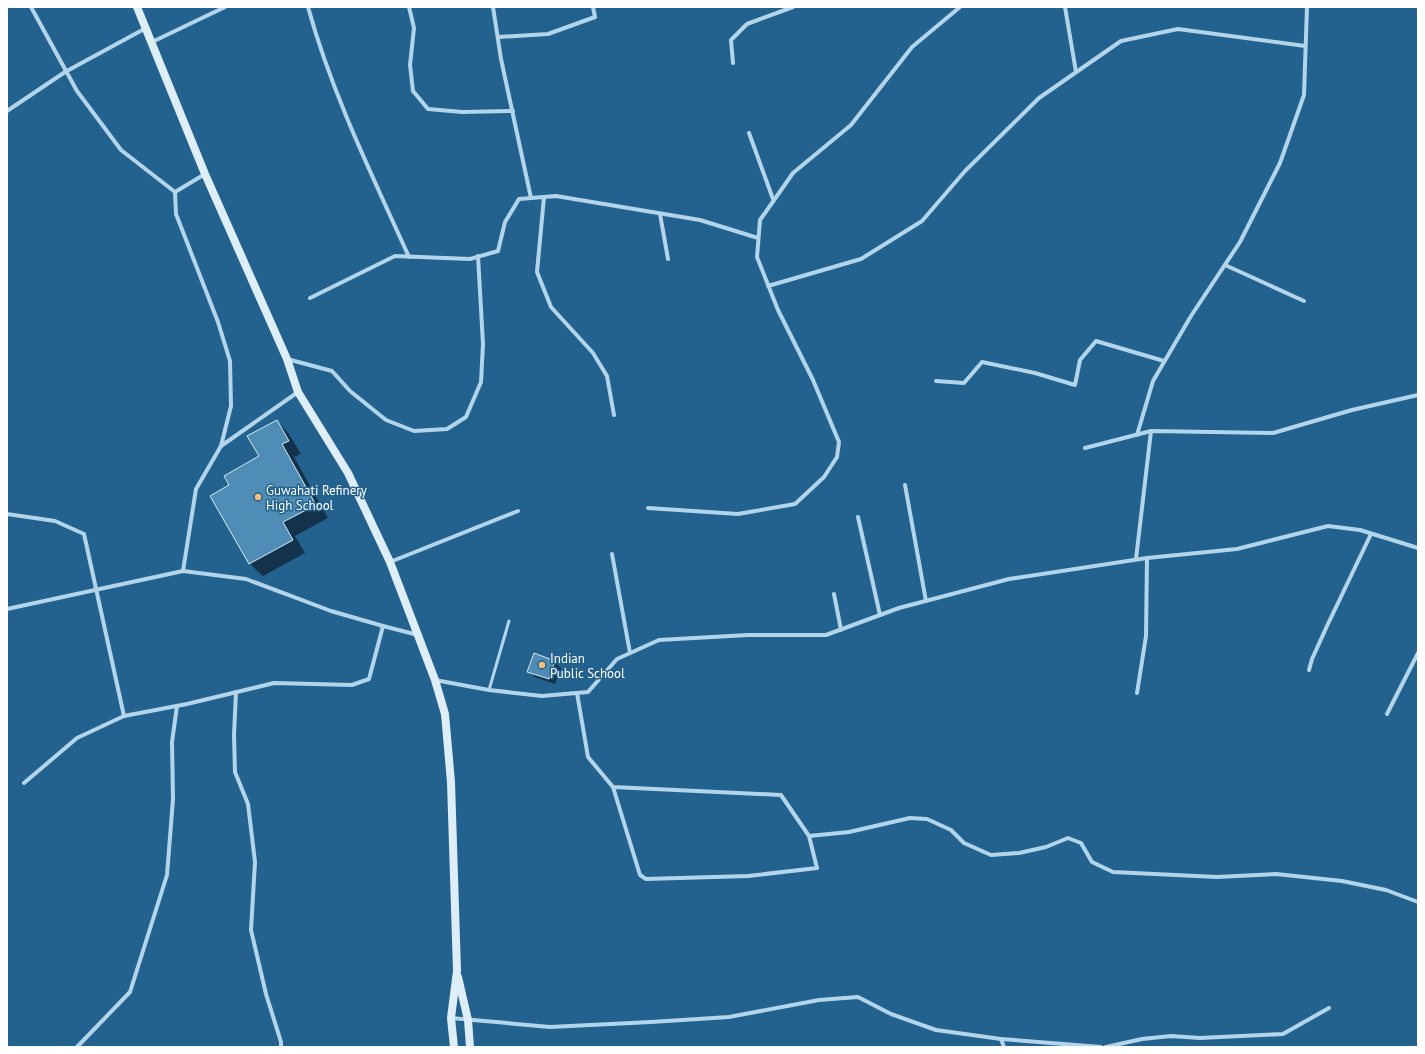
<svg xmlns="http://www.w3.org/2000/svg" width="1425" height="1054" font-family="'PT Sans',sans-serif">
	<rect width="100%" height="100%" fill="#23618e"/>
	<g fill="#0007">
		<polygon points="277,421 289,434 301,454 294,457 328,518 295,536 305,553 263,576 250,564 211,496 231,485 260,457"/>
		<polygon points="554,662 561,668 555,684 535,677 528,671"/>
	</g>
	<g fill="#508db6" stroke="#d8ebf8">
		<polygon points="277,420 289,441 282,444 316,505 283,522 293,540 249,564 210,496 229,485 224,476 259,456 247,436"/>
		<polygon points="534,653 555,661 549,679 527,672"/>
	</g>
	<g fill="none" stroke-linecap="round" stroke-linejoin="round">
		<polyline stroke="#b3d5eb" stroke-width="3" points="489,690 509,621"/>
		<g stroke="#b3d5eb" stroke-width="4">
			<polyline points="31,7 77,91 121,150 175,192"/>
			<path d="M 308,7 C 332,94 372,175 409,257"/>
			<polyline points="409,7 414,28 410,65 413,91 428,109 462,112 513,111"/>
			<polyline points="493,7 501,59 531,198"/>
			<polyline points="1065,7 1076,72"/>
			<polyline points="498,37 548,34 595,17 593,7"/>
			<polyline points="152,42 225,7"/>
			<polyline points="733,63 731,40 747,24 793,7"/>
			<polyline points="7,111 65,72 146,28"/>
			<polyline points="749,133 773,199"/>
			<polyline points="205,174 175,192 176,214 218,322 230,361 231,406 221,446"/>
			<polyline points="544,197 537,272 551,307 593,353 607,376 614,415"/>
			<polyline points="660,214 668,259"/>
			<polyline points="1225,265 1304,301"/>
			<polyline points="768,286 861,259 922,221 965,171 1039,98 1121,41 1178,29 1305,46"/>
			<polyline points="310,298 395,256 470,259 498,251 505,222 519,199 556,196 700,220 758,238"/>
			<polyline points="287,359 332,371 350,391 386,420 414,431 447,429 466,417 481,382 483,344 478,256"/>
			<polyline points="936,381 964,383 982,362 1035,373 1075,385 1080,360 1096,341 1164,361"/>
			<polyline points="1137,435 1153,381 1191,316 1240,242 1280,163 1304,95 1307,7"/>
			<polyline points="1085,448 1151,431 1273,433 1352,410 1418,395"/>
			<polyline points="905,485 926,601"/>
			<polyline points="648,508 738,514 795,504 824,477 837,457 839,442 813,380 778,310 757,257 760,220 793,173 851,125 912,47 960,7"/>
			<polyline points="7,514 55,521 84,534 124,716"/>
			<polyline points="858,517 880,615"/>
			<polyline points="612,554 630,653"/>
			<polyline points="1136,559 1151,431"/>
			<polyline points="390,562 518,511"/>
			<polyline points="183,571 196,489 221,446 298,392"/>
			<polyline points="834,594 841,630"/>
			<polyline points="7,609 183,571 246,579 331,611 383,626"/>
			<polyline points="1309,670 1312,659 1327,626 1371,534"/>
			<polyline points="435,680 489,690 542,696 588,692 617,659 659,640 748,635 826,635 899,608 1009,579 1147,558 1237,549 1328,526 1360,530 1418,548"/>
			<polyline points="236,692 234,735 235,772 248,804 255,862 251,930 266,994 281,1042 281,1047"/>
			<polyline points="577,693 588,757 613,787 781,795 809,836 817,868 748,876 646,879 640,875 613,787"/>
			<polyline points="1137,693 1146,636 1147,558"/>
			<polyline points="1387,714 1418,653"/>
			<polyline points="24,783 77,738 124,716 187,704 274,683 352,685 369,679 383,626 418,635"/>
			<polyline points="809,836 849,832 910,818 927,819 951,830 964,843 991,855 1019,853 1046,847 1068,838 1081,843 1092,862 1113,872 1217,877 1276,874 1342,881 1386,890 1418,902"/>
			<polyline points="451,1018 550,1027 651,1022 729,1017 819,1000 858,997 891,1014 936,1030 1001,1039 1004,1047"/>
			<polyline points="1001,1039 1101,1047"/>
			<polyline points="77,1047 130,992 167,875 173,799 172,742 177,706"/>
			<polyline points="1106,1047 1142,1039 1171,1036 1200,1038 1283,1034 1329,1008"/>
		</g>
		<g stroke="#deeef9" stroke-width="8">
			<polyline points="137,7 205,174 287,359 298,392 348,473 390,562 435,680 445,714 451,782 457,971 451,1018 454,1047"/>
			<polyline points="458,977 468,1020 470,1047"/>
		</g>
	</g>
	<g fill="#f6be76" stroke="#23618e" stroke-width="1.5">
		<circle cx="258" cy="497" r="4"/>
		<circle cx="542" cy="665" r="4"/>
	</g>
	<g text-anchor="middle" stroke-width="3" stroke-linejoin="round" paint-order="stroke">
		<g font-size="13" fill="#fff" stroke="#23618e" text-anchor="start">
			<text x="266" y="495">Guwahati Refinery<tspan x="266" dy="15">High School</tspan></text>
			<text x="550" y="663">Indian<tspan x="550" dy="15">Public School</tspan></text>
		</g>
	</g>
	<rect width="1425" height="1054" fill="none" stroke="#ffffff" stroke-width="16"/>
</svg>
